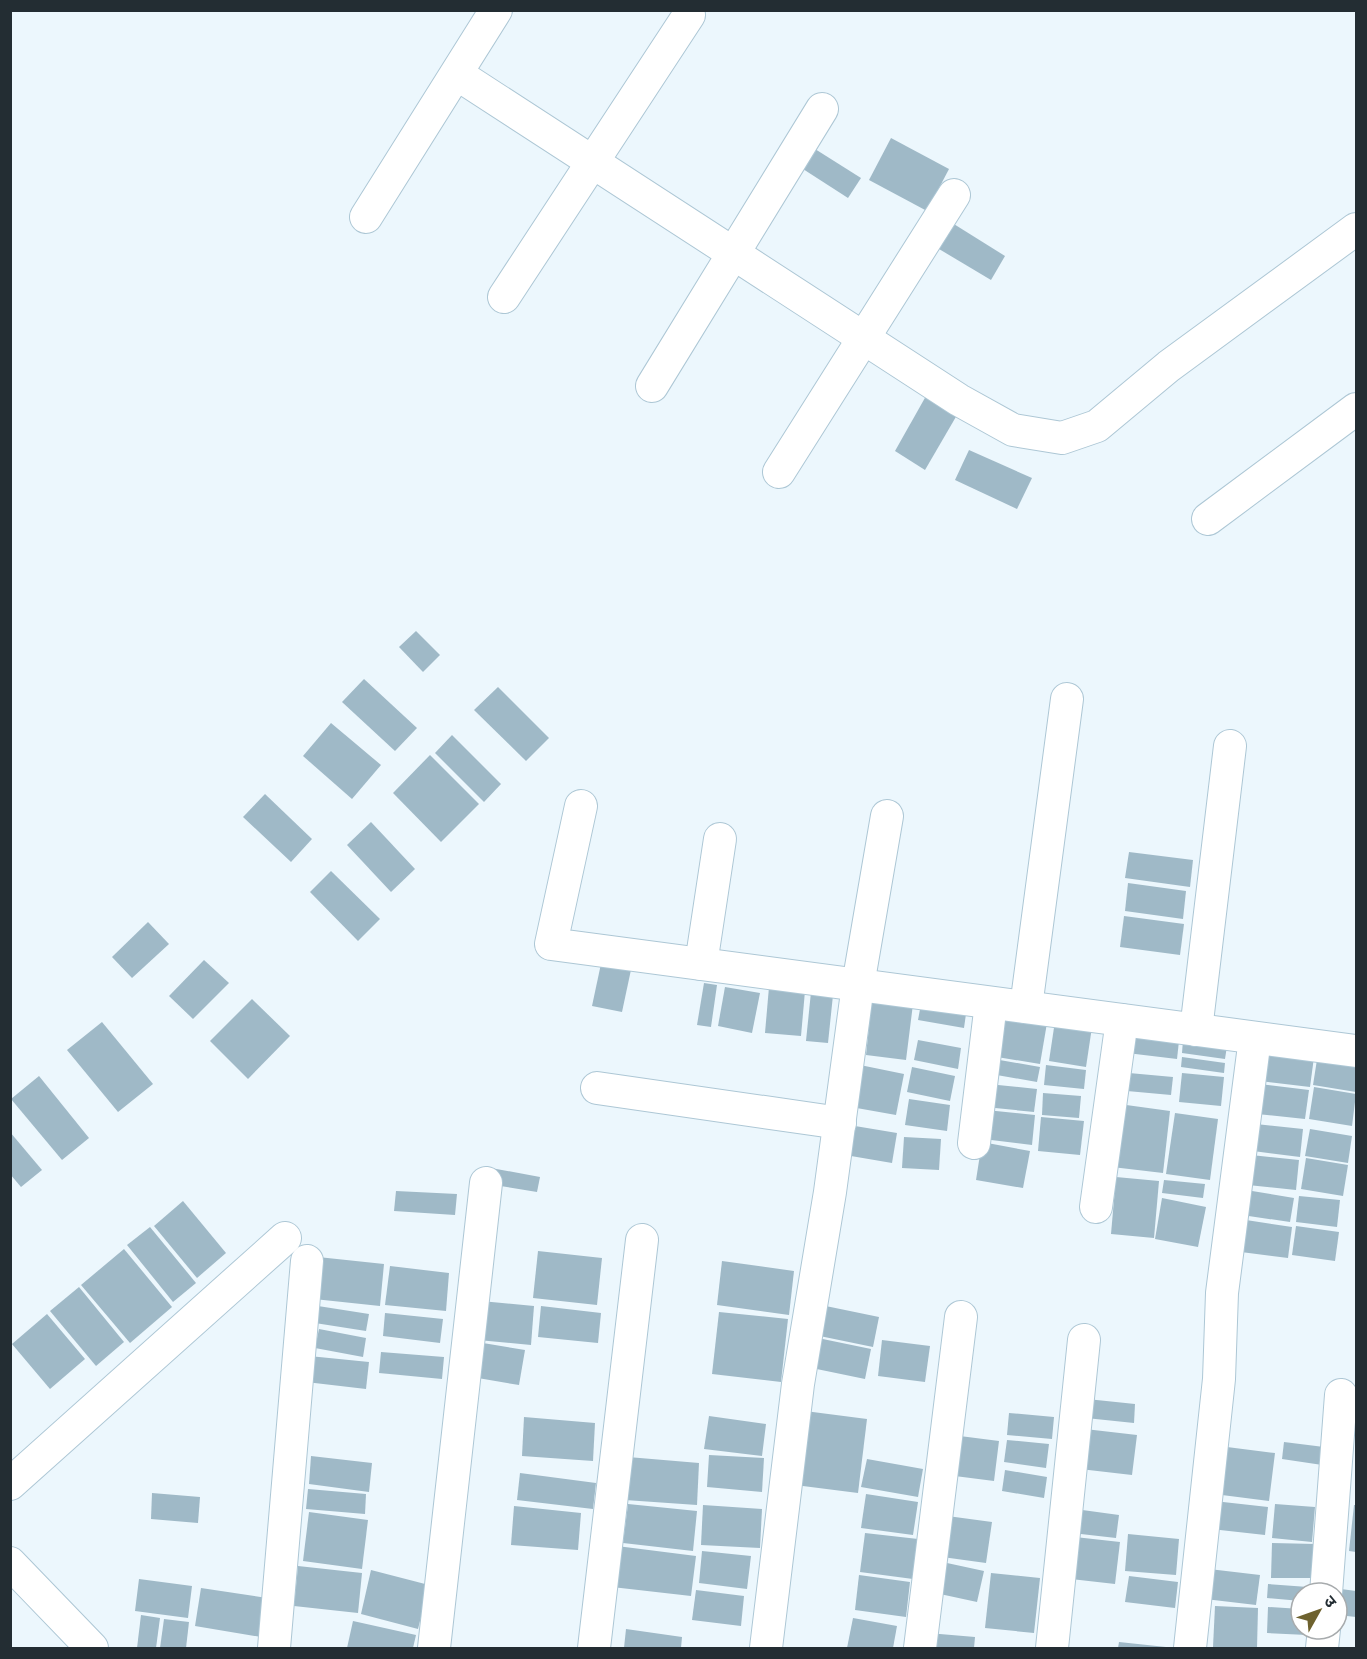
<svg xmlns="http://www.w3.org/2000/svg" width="1367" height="1659" font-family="'Public Sans','Noto Sans Devanagari',sans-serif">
	<rect width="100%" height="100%" fill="#ecf7fd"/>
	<g fill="#9fb9c7">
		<polygon points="891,138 949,169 927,211 869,180"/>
		<polygon points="815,149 861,178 848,198 803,169"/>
		<polygon points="949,221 1005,256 991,280 934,246"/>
		<polygon points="926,396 957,415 925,470 895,451"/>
		<polygon points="969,450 1032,478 1017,509 955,480"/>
		<polygon points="416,631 440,655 423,672 399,647"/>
		<polygon points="364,679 417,728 395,751 342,702"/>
		<polygon points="498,687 549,738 526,761 474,710"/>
		<polygon points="331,723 381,765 352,799 303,756"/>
		<polygon points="452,735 501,784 484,802 435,753"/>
		<polygon points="430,755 479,804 441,842 393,793"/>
		<polygon points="265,794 312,839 291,862 243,817"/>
		<polygon points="371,822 415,869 391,892 347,845"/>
		<polygon points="1129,852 1193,860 1190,887 1125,878"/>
		<polygon points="331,871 380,919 358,941 310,892"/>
		<polygon points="1128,883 1186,891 1183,919 1125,911"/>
		<polygon points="1124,916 1184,924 1180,955 1120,947"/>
		<polygon points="148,922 169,944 132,978 112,957"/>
		<polygon points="602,959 632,965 622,1012 592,1006"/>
		<polygon points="204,960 229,983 193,1019 169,996"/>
		<polygon points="704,983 717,985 711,1027 697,1025"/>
		<polygon points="725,987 760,993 752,1033 718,1026"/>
		<polygon points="769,987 805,991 801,1036 765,1033"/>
		<polygon points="811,992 833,995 828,1043 806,1041"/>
		<polygon points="252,999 290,1036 248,1079 210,1041"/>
		<polygon points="872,999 913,1004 906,1060 866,1055"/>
		<polygon points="922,999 967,1007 964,1028 918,1020"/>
		<polygon points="998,1014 1047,1023 1040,1064 991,1056"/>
		<polygon points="1055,1021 1092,1027 1086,1067 1049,1061"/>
		<polygon points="102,1022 153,1084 118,1112 67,1050"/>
		<polygon points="1129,1035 1179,1041 1177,1059 1127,1053"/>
		<polygon points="918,1040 961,1048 958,1069 914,1060"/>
		<polygon points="1183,1040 1227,1046 1225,1059 1182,1053"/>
		<polygon points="1264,1050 1314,1057 1310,1087 1260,1081"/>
		<polygon points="1318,1053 1356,1060 1356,1092 1313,1085"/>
		<polygon points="1182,1057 1225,1063 1224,1073 1181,1067"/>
		<polygon points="994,1059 1040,1067 1037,1082 991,1074"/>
		<polygon points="860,1065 904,1074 896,1115 851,1107"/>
		<polygon points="1046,1065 1086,1070 1084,1089 1044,1085"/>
		<polygon points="912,1067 955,1076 950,1101 907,1092"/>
		<polygon points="1129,1073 1173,1077 1171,1095 1127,1091"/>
		<polygon points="1182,1073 1224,1077 1221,1106 1179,1102"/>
		<polygon points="39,1076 89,1138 62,1160 11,1099"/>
		<polygon points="988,1084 1037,1089 1034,1112 985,1107"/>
		<polygon points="1260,1084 1309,1090 1305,1119 1257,1114"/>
		<polygon points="1314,1087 1356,1094 1352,1126 1309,1119"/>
		<polygon points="1043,1093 1081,1096 1079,1118 1042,1115"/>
		<polygon points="909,1099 950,1105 947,1131 905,1125"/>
		<polygon points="1119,1104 1170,1111 1163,1173 1112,1167"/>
		<polygon points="986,1110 1035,1115 1032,1145 983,1139"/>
		<polygon points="1175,1113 1218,1119 1210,1180 1166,1174"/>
		<polygon points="1041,1117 1084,1121 1080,1155 1038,1151"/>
		<polygon points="1256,1124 1303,1129 1300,1157 1253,1151"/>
		<polygon points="855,1126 897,1133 892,1163 851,1156"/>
		<polygon points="1310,1129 1352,1136 1348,1163 1305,1156"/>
		<polygon points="10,1132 42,1170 21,1187 10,1174"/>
		<polygon points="904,1137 941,1139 939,1170 902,1168"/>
		<polygon points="982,1142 1030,1151 1023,1188 976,1180"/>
		<polygon points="1251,1155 1299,1160 1296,1190 1248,1185"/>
		<polygon points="1306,1158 1348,1165 1343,1196 1301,1189"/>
		<polygon points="491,1168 540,1177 537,1192 488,1184"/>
		<polygon points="1116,1177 1159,1181 1154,1238 1111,1234"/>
		<polygon points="1164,1180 1205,1184 1203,1198 1162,1193"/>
		<polygon points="1246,1190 1294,1198 1290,1222 1242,1215"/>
		<polygon points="396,1191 457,1194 455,1215 394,1211"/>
		<polygon points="1299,1196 1340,1200 1337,1227 1296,1222"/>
		<polygon points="1162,1198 1206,1207 1198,1247 1155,1239"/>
		<polygon points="183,1201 226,1253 197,1278 154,1226"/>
		<polygon points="1246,1220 1292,1227 1288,1258 1241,1252"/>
		<polygon points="1296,1226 1339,1232 1335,1261 1292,1255"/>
		<polygon points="150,1227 196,1283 173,1302 127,1245"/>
		<polygon points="124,1249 172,1307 130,1343 81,1285"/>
		<polygon points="538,1251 602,1258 597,1305 533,1298"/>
		<polygon points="318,1257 384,1264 380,1306 314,1299"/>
		<polygon points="722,1261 794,1271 789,1315 717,1305"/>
		<polygon points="390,1266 449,1273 446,1311 385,1305"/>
		<polygon points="79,1287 124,1342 96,1366 50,1311"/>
		<polygon points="481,1301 534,1306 531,1345 478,1340"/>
		<polygon points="816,1304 879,1317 873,1347 810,1334"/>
		<polygon points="318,1306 369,1314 366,1331 315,1323"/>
		<polygon points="541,1306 601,1313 598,1343 538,1337"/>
		<polygon points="719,1312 788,1319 781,1382 712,1374"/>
		<polygon points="385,1313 443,1319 440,1343 383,1336"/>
		<polygon points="47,1314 85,1359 50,1389 12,1344"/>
		<polygon points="319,1329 366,1338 363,1357 315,1348"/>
		<polygon points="813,1337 871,1349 865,1379 807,1367"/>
		<polygon points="882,1340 930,1346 925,1382 878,1376"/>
		<polygon points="477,1342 525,1350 519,1385 472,1377"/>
		<polygon points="381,1352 444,1357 442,1379 379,1373"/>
		<polygon points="309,1356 369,1362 366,1389 306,1382"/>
		<polygon points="1087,1399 1135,1404 1134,1423 1086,1418"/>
		<polygon points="805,1411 867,1419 858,1493 795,1485"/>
		<polygon points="1009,1413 1054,1417 1052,1439 1007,1435"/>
		<polygon points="709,1416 766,1424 762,1456 704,1449"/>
		<polygon points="524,1417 595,1423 593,1461 522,1456"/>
		<polygon points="1085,1429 1137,1435 1132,1475 1080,1469"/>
		<polygon points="952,1435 999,1441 994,1481 947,1475"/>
		<polygon points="1007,1440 1049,1444 1046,1468 1004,1462"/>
		<polygon points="1284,1442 1332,1448 1329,1466 1282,1459"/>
		<polygon points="1227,1447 1275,1453 1269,1501 1222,1495"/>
		<polygon points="709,1455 764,1458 762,1492 707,1487"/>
		<polygon points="311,1456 372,1463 369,1492 309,1484"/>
		<polygon points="628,1457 699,1463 697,1505 625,1500"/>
		<polygon points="867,1459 923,1469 918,1497 861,1487"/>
		<polygon points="1005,1470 1047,1477 1044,1498 1002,1491"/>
		<polygon points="520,1473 596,1483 593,1509 517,1500"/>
		<polygon points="308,1489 366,1494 365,1514 306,1509"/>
		<polygon points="152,1493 200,1497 198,1523 151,1519"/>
		<polygon points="866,1494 918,1502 913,1535 861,1528"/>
		<polygon points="1214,1501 1268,1507 1265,1535 1211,1529"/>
		<polygon points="628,1504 697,1511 693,1551 623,1543"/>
		<polygon points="1275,1504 1315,1507 1312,1542 1272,1538"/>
		<polygon points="703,1505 762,1509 760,1548 701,1545"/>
		<polygon points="1354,1505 1356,1505 1356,1552 1349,1551"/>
		<polygon points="514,1506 581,1513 578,1550 511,1545"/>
		<polygon points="1075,1509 1119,1515 1116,1538 1072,1533"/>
		<polygon points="309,1512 368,1520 362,1569 303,1561"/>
		<polygon points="940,1515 992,1522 986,1563 935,1556"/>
		<polygon points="865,1533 918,1539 913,1579 860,1572"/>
		<polygon points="1128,1534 1179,1539 1176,1575 1125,1571"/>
		<polygon points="1075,1537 1120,1542 1115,1584 1071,1579"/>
		<polygon points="1272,1543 1316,1544 1316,1578 1271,1578"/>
		<polygon points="617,1546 696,1556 691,1596 612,1587"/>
		<polygon points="702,1551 751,1556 747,1589 699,1583"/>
		<polygon points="947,1563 984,1571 977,1602 940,1594"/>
		<polygon points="298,1566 362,1573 358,1613 294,1606"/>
		<polygon points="1209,1569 1260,1575 1256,1605 1205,1599"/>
		<polygon points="371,1570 429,1585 418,1629 361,1614"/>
		<polygon points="991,1573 1040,1578 1034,1633 985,1628"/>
		<polygon points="859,1575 910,1582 906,1617 855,1610"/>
		<polygon points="1129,1576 1178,1582 1175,1608 1125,1602"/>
		<polygon points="139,1579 192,1586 188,1618 135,1611"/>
		<polygon points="1268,1584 1308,1587 1307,1593 1301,1593 1301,1601 1267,1598"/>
		<polygon points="201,1588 267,1598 261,1637 195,1626"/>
		<polygon points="1341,1589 1356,1591 1356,1617 1338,1615"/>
		<polygon points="696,1590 744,1596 741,1626 692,1620"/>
		<polygon points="1215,1606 1258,1608 1257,1648 1213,1647"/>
		<polygon points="1268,1607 1301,1609 1301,1629 1307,1629 1307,1635 1267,1633"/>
		<polygon points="141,1615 160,1618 156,1648 137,1648"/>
		<polygon points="853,1618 897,1626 893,1648 847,1648"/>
		<polygon points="164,1619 189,1622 186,1648 160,1648"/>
		<polygon points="353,1621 416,1635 413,1648 347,1648"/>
		<polygon points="626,1629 682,1637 681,1648 624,1648"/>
		<polygon points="928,1633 975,1637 974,1648 927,1648"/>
		<polygon points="1119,1642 1166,1647 1166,1648 1118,1648"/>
	</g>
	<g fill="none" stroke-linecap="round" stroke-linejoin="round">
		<defs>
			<g id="minor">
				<polyline points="457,74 959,400 1013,430 1062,438 1097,426 1169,366 1356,229"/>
				<polyline points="366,217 496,10"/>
				<polyline points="504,297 689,15"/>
				<polyline points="652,386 822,109"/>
				<polyline points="779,472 954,195"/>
				<polyline points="1208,519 1356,409"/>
				<polyline points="581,806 551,944 1356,1051"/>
				<polyline points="701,964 720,839"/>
				<polyline points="1026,1007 1067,699"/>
				<polyline points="1196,1030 1230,746"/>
				<polyline points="597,1088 840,1123"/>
				<polyline points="974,1143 991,1003"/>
				<polyline points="1096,1207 1122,1020"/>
				<polyline points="10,1484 285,1238"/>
				<polyline points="10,1563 92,1648"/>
				<polyline points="1326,1593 1341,1395"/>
				<polyline points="274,1648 307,1261"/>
				<polyline points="434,1648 486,1183"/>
				<polyline points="594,1648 642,1240"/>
				<polyline points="766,1648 798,1384 830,1192 858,985 887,816"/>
				<polyline points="920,1648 961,1317"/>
				<polyline points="1052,1648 1084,1340"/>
				<polyline points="1190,1648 1219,1379 1222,1293 1255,1038"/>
				<polyline points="1322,1648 1324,1629"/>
			</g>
		</defs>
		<use href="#minor" stroke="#adc7d5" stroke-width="34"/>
		<use href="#minor" stroke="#fff" stroke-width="32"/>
	</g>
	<rect width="1367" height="1659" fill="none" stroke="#232d33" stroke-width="24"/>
	<g transform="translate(1319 1611) rotate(50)"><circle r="28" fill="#ffffff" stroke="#a7abad" stroke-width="1.5"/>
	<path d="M0-4.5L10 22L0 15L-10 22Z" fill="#6e622f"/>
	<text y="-9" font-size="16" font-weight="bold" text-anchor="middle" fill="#232d33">उ</text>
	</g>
</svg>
